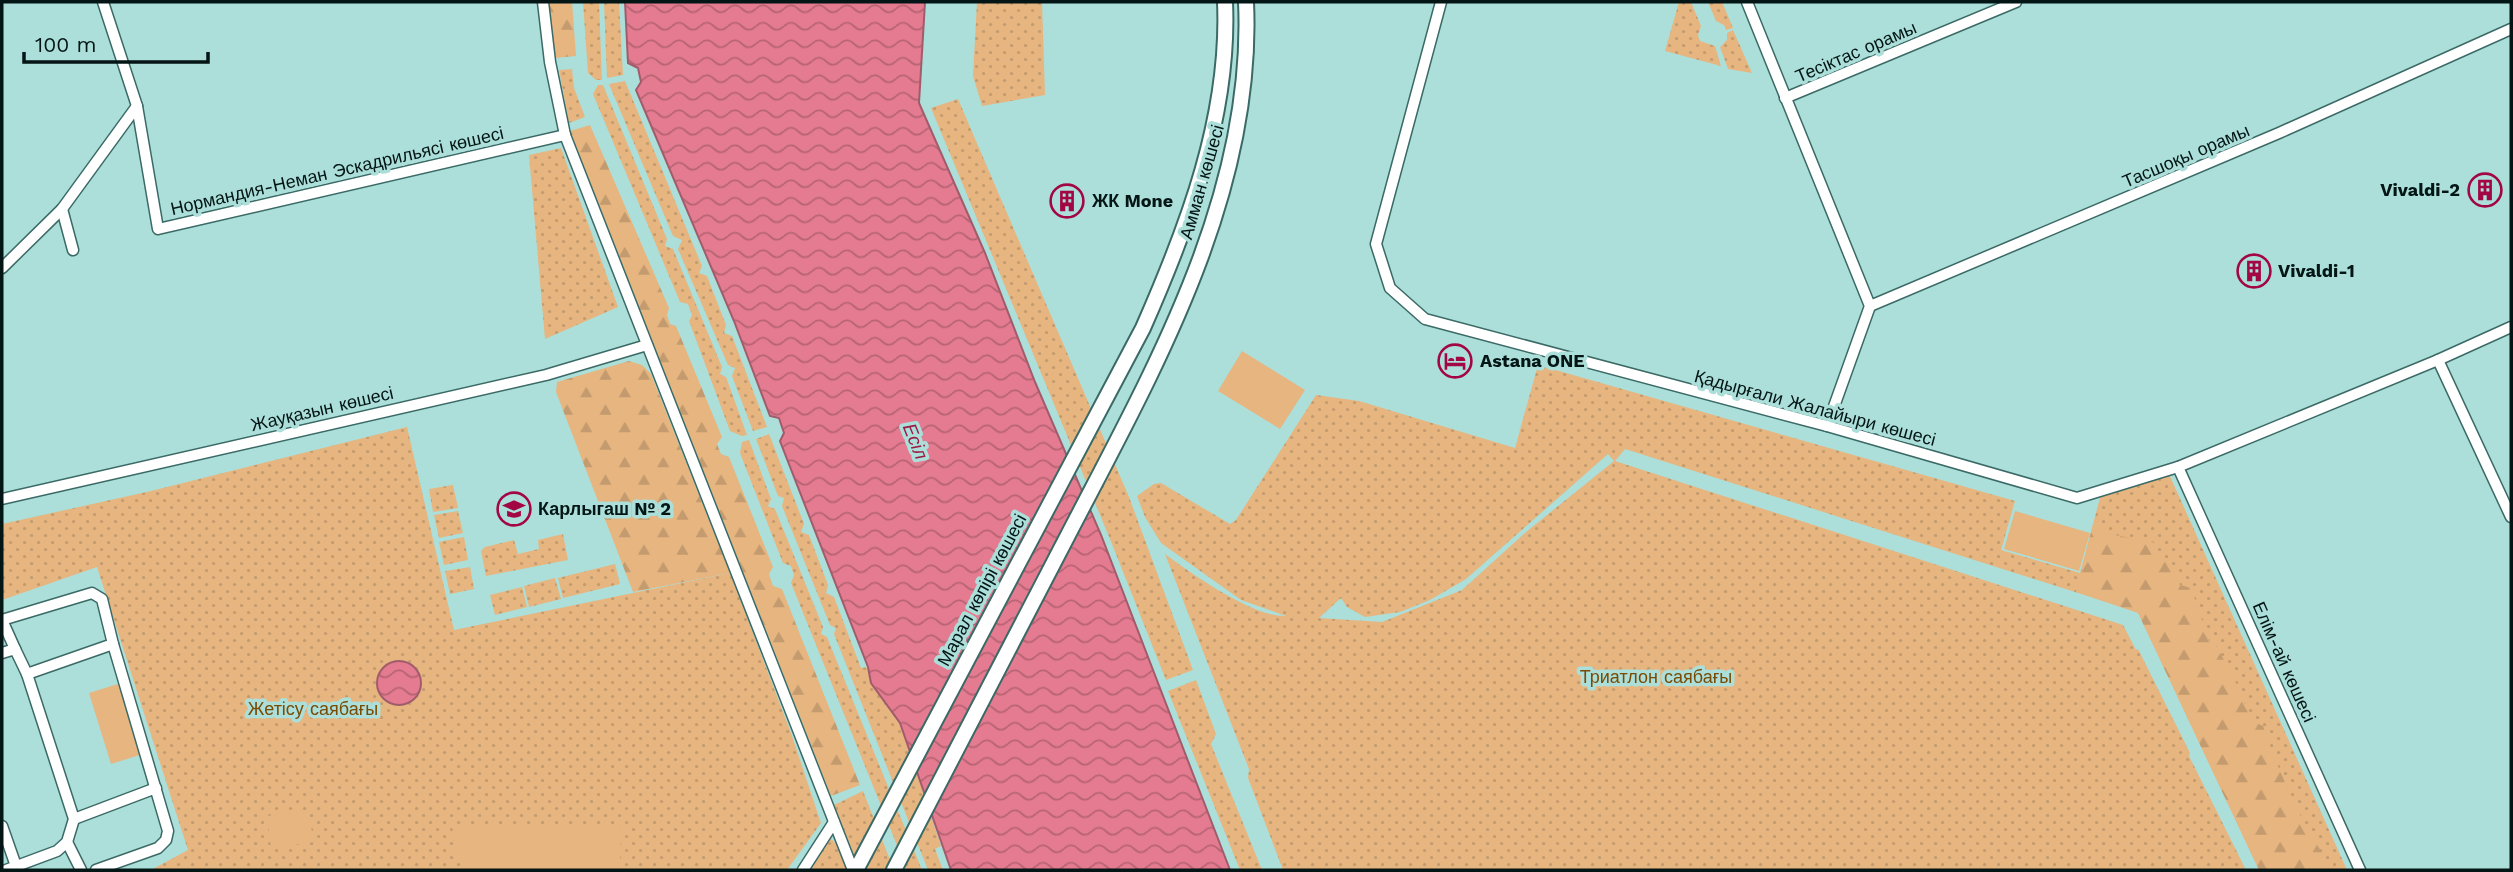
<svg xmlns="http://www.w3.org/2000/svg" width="2513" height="872" font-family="'Work Sans',sans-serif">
	<defs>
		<pattern id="green-dots" width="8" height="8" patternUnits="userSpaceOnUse" patternTransform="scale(1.75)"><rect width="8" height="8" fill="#e6b580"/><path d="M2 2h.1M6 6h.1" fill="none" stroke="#c49b6e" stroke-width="1.8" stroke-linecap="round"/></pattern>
		<pattern id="forest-firs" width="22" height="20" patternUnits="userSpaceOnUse" patternTransform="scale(1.75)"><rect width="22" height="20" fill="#e6b580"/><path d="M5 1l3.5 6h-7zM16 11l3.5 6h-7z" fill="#c49b6e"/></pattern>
		<pattern id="water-waves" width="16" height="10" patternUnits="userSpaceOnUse" patternTransform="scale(1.75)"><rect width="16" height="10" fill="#e57b90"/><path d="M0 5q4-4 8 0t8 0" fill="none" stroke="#b76474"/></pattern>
	</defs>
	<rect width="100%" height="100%" fill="#acdfda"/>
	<g fill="url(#green-dots)" fill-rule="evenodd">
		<polygon points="583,2 599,2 602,80 596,80 588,73"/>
		<polygon points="604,2 619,2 623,75 607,78"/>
		<polygon points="977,2 1042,2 1045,95 982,106 973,76"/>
		<polygon points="1679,2 1691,2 1701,26 1698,35 1700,41 1715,46 1721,66 1665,51"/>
		<polygon points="1708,2 1722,2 1733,28 1726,30 1724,25 1716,21"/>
		<polygon points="1733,30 1752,73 1728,69 1720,47 1727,40 1727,33"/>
		<polygon points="572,69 574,88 585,117 569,123 559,70"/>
		<polygon points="625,81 702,266 699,273 707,276 726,325 724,333 732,336 767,427 753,431 732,376 735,368 728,365 678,249 682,240 673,236 609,84"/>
		<polygon points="598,85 603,85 667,239 665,246 673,249 722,367 720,374 726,377 747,435 742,436 730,431 689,321 692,315 688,304 680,302 593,94"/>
		<polygon points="958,99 1129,497 1193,670 1166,680 1110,539 931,108"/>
		<polygon points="561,148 618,307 545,339 529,155"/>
		<path d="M 1538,365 L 2015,501 L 2001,550 L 2080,573 L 2101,494 L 2169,474 L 2347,870 L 2259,870 L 2138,612 L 1625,449 L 1615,461 L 2123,625 L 2136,650 L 2138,649 L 2190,753 L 2189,756 L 2246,870 L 1283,870 L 1248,778 L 1249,769 L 1165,554 C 1192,574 1254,618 1286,616 L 1241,600 L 1161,543 L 1145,517 L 1137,496 L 1154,484 L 1161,483 L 1230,524 L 1236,520 L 1316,395 L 1359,401 L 1515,448 ZM 1608,454 L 1614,461 L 1526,532 L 1462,590 L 1382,622 L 1319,618 L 1341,598 L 1347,607 L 1365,617 L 1400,612 L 1430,600 L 1466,579 Z"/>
		<polygon points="407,427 454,630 730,573 791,733 821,823 787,870 151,870 188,850 97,567 2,600 2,524 151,491"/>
		<polygon points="769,434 804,524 801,532 809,535 828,585 826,593 834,597 861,668 868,667 871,683 900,723 941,846 935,849 943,870 928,870 834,634 836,628 830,625 782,506 784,498 778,496 756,439"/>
		<polygon points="749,440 771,499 768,506 775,509 823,627 821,634 827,637 922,870 907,870 791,583 794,575 791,566 783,563 740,453 742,442"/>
		<polygon points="453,485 458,508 433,512 429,489"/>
		<polygon points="458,511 463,533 439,538 434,515"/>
		<polygon points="563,534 568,560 486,576 481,551 485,547 514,540 518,554 539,549 538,540"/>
		<polygon points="464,537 468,560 444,565 439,542"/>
		<polygon points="615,564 620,584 563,598 558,578"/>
		<polygon points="470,567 474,589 450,594 445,571"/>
		<polygon points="555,578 561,599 529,607 524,586"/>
		<polygon points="522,587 527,607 495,615 490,595"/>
		<polygon points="1196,680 1216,734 1211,744 1262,870 1240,870 1168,691"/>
		<polygon points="863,791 894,870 860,870 834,805"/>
		<polygon points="831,839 838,845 847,870 811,870 828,840"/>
	</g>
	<g fill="url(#forest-firs)">
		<polygon points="549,2 572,2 576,56 555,58"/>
		<polygon points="590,125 669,308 667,315 670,324 676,326 722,437 717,444 721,454 729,457 773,567 769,574 773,586 782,589 860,785 831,796 570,131"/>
		<polygon points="629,361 642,365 651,374 730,573 633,592 556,392 557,382"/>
		<path d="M 2094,521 L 2104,527 L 2109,534 L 2153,542 L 2160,557 L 2168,561 L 2180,585 L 2191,588 L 2209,640 L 2217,647 L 2237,685 L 2252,721 L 2263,726 C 2281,777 2302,827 2334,870 L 2259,870 L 2138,613 L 2076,592 Z"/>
	</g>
	<g fill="#e6b580">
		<polygon points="1242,351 1305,390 1280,429 1218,391"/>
		<polygon points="2015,511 2090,533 2079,571 2004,549"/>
		<polygon points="121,683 143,754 111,764 89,693"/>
		<polygon points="308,810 312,832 321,841 271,848 267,816"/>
		<polygon points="621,824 620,870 474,870 458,859 452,826"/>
	</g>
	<g fill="url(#water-waves)" stroke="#a15c6b" stroke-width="2">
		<polygon points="625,2 925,2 919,103 985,253 1035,382 1101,535 1230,870 951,870 900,723 871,683 868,667 780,441 784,433 779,418 770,416 734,321 636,90 641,82 638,68 628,63"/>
		<circle cx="399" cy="683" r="22"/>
	</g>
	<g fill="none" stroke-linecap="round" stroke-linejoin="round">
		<defs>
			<g id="street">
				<polyline points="103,2 137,106 158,229 565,135"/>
				<polyline points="543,2 550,62 565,135 853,870"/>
				<polyline points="1441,2 1376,244 1390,288 1425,319 1827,426 2077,498 2178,467 2438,360 2511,327"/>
				<polyline points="1747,2 1870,306 1827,426"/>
				<polyline points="1785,98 2016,2"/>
				<polyline points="62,209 73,250"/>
				<polyline points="2,268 62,209 137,106"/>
				<polyline points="1870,306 2279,133 2511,29"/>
				<polyline points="2438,360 2511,517"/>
				<polyline points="2178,467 2360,870"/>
				<polyline points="2,499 546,375 647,345"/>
				<polyline points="2,620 92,593 102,599 113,644 27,674"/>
				<polyline points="2,620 15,649"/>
				<polyline points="2,653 15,649 27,674 74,819 67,842 57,851 6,870"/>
				<polyline points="74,819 156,788"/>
				<polyline points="2,826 16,866"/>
				<polyline points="67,842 81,870"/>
				<polyline points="96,870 158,848 166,840 168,831 113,644"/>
				<polyline points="803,870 834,822"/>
			</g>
			<g id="secondary">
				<path d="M 856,870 L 1143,328 C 1188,226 1230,115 1225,2"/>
				<path d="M 894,870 C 951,759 1009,648 1067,537 C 1153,371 1255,195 1246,2"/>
			</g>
		</defs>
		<use href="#street" stroke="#3b6a66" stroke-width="13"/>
		<use href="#secondary" stroke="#3b6a66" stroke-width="18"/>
		<use href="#street" stroke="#fff" stroke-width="10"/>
		<use href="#secondary" stroke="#fff" stroke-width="14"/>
	</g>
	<defs>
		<symbol id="building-ring" viewBox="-11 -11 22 22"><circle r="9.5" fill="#acdfda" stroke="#a20743" stroke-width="1.5"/><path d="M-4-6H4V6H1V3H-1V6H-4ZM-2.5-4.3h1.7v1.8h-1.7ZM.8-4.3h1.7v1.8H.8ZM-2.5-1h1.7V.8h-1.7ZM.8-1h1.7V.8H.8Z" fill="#a20743"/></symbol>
		<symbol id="hotel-ring" viewBox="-11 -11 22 22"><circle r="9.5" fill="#acdfda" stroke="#a20743" stroke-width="1.5"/><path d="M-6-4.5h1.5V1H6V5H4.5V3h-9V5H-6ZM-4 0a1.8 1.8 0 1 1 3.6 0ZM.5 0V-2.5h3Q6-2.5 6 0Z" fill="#a20743"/></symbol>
		<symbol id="school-ring" viewBox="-11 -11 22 22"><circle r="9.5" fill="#acdfda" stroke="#a20743" stroke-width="1.5"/><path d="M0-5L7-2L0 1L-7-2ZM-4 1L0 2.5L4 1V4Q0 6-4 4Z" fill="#a20743"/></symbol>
	</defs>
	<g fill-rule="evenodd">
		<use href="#building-ring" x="2466" y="171" width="38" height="38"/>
		<use href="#building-ring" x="1048" y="182" width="38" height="38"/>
		<use href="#building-ring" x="2235" y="252" width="38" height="38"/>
		<use href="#hotel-ring" x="1436" y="342" width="38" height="38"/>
		<use href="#school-ring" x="495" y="490" width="38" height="38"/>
	</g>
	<g text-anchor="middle" stroke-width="7" stroke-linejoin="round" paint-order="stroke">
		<g font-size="18" fill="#031514" stroke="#acdfda">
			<text transform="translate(1856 52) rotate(-23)" y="6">Тесіктас орамы</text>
			<text transform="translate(2186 156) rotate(-23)" y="6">Тасшоқы орамы</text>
			<text transform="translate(337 171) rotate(-13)" y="6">Нормандия-Неман Эскадрильясі көшесі</text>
			<text transform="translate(1202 182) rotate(-74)" y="6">Амман көшесі</text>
			<text transform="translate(1815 408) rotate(15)" y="6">Қадырғали Жалайыри көшесі</text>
			<text transform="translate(322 409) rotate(-13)" y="6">Жауқазын көшесі</text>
			<text transform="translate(982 590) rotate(-62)" y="6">Марал көпірі көшесі</text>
			<text transform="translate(2284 662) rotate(66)" y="6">Елім-ай көшесі</text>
		</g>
		<g font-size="18" font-weight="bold" fill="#031514" stroke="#acdfda" text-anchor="start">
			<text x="2460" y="196" text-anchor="end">Vivaldi-2</text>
			<text x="1092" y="207">ЖК Mone</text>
			<text x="2278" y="277">Vivaldi-1</text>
			<text x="1480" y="367">Astana ONE</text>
			<text x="538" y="515">Карлыгаш № 2</text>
		</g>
		<g font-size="18" fill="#794b04" stroke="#acdfda">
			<text x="1656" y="683">Триатлон саябағы</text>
			<text x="313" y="715">Жетісу саябағы</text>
		</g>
		<g font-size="19" font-style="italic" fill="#9c1c45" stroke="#acdfda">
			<text transform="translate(916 441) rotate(68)" y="7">Есіл</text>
		</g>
	</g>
	<rect width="2513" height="872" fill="none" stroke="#031514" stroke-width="7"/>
	<path d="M24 52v10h184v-10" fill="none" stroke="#031514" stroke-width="3.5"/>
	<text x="35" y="52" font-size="21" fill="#031514" stroke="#acdfda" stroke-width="5" paint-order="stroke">100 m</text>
</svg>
